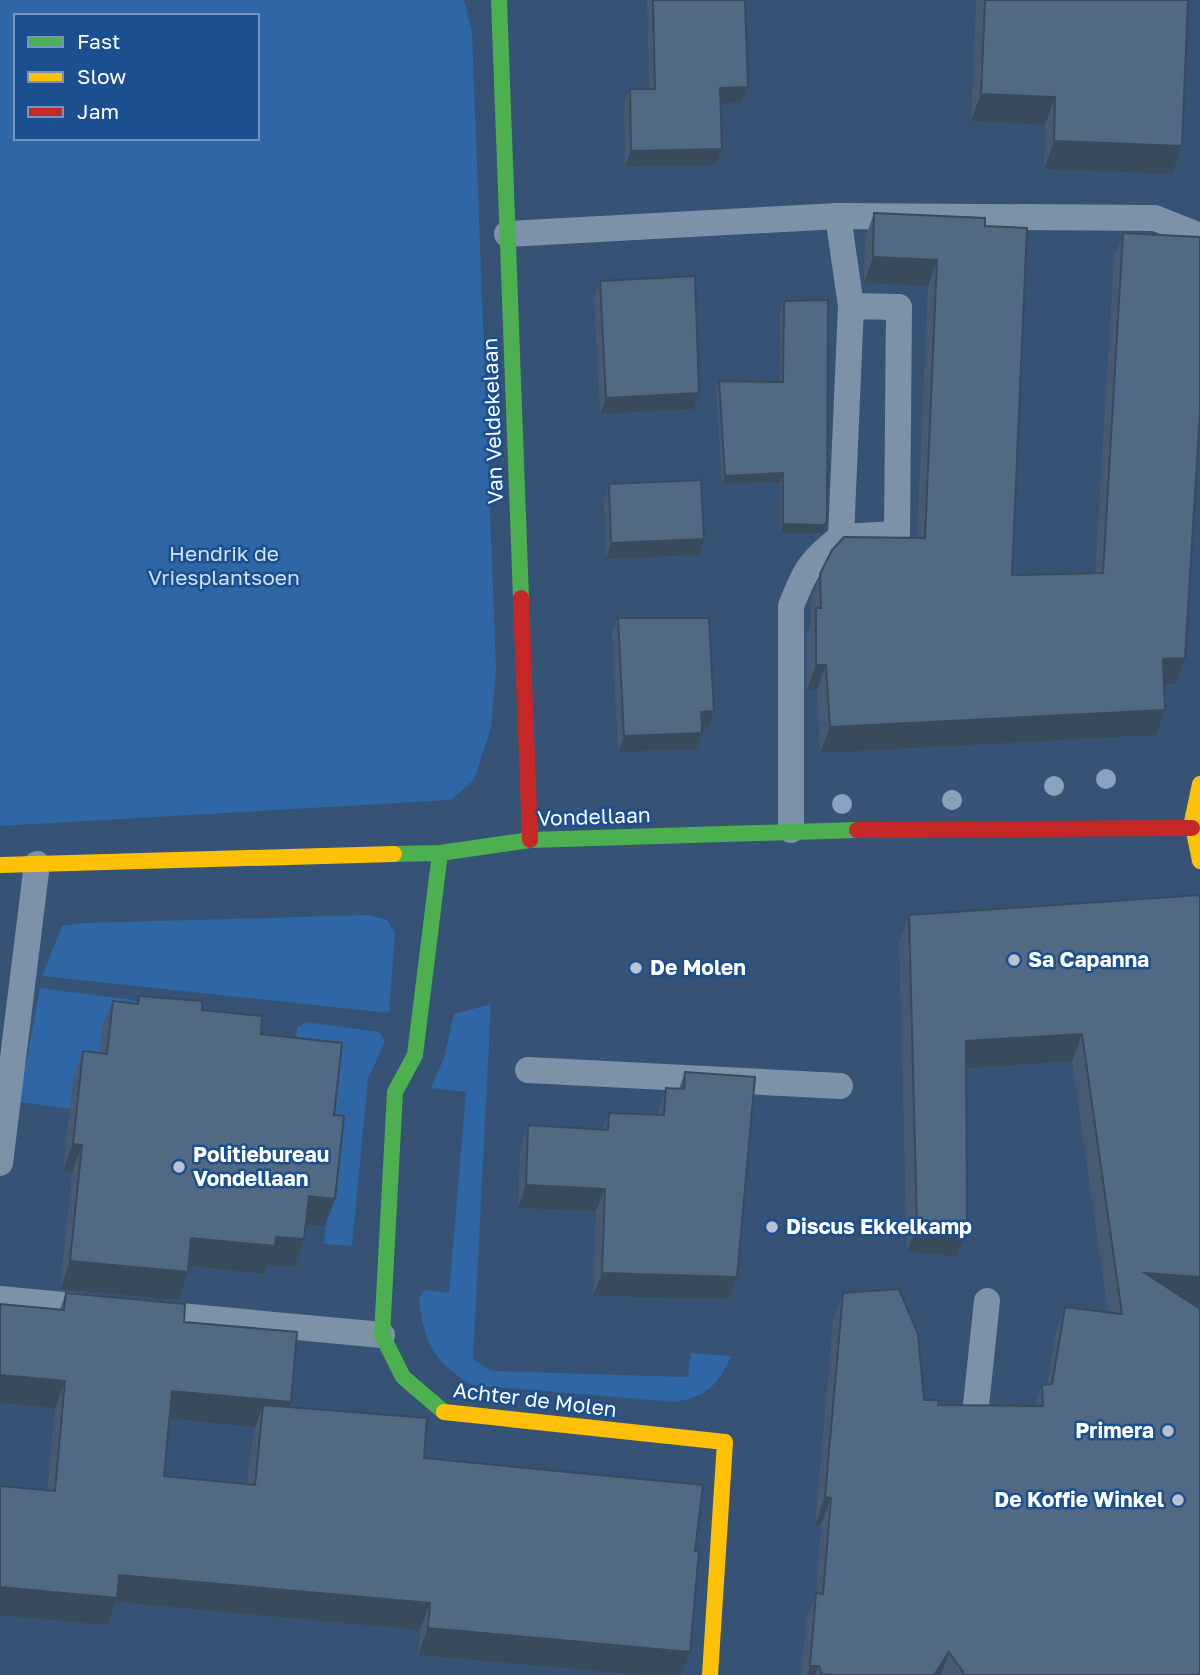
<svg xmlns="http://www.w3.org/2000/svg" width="1200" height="1675" font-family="'Golos Text',sans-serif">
	<rect width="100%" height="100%" fill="#365274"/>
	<g fill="#2f66a5" fill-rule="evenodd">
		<path d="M 0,0 L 464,0 L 472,32 L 496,669 L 491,728 L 474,780 L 451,800 L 0,826 ZM 16,16 L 257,16 L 257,138 L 16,138 Z"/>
		<polygon points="369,915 387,920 395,933 389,1013 42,976 62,926 83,923"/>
		<polygon points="40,988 257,1016 97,1081 70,1109 19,1102"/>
		<path d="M 491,1004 L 473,1359 L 491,1371 L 688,1377 L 691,1353 L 731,1356 C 719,1385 706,1397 675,1402 L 472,1385 C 433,1362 423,1341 419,1297 L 425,1290 L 449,1293 L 466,1092 L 431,1088 L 444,1058 L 454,1014 Z"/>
		<polygon points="307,1022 379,1032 385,1041 368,1079 352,1246 324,1244 334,1144 294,1066 297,1028"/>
	</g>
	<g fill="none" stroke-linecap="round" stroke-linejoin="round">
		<g stroke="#7d92a8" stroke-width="26">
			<polyline points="838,216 851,306 899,307 897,534 841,537 851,306"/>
			<polyline points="507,234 838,216 1155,218 1200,236"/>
			<path d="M 791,830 L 791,606 C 805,570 810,561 841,537"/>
			<polyline points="528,1070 840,1086"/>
			<polyline points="0,1163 37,864"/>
			<polyline points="0,1299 96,1308"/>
			<polyline points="148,1313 382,1335"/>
			<polyline points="976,1405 987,1301"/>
		</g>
		<g stroke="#4caf50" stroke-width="16">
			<polyline points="499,0 521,598"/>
			<polyline points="440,853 415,1055 395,1092 382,1335 403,1377 444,1412"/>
			<polyline points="394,854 440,853 530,840 857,830"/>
		</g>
		<g stroke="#ffc107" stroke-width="16">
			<polyline points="1200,784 1192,822 1200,861"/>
			<polyline points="0,865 394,854"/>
			<polyline points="444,1412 725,1442 710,1675"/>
		</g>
		<g stroke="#c62828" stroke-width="16">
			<polyline points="521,598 530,840"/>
			<polyline points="857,830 1192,828"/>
		</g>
	</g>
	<g fill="#8aa2be">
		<circle cx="1106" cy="779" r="10"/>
		<circle cx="1054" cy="786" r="10"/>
		<circle cx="952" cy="800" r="10"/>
		<circle cx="842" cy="804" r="10"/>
	</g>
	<g fill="#475a72" fill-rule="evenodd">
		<polygon points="647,0 745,0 748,87 742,103 720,104 722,149 716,165 625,167 624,105 630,89 649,89"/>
		<polygon points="976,0 1188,0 1182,146 1172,174 1044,169 1045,125 971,121"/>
		<polygon points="874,213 985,226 1012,575 1095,573 1114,258 1123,233 1185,658 1176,684 1164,685 1156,735 820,753 817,690 807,690 807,634 811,621 811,600 820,574 917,538 928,286 864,283 865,239"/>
		<polygon points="600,281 699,393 693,409 600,414 594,297"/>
		<polygon points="784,301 827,522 824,531 821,533 780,533 780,482 722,484 716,389 719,381 780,382 780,309"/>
		<polygon points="609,484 699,555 606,559 604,500"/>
		<polygon points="618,618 708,727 701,728 696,749 618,752 612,634"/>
		<polygon points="1200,895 1200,1305 1194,1305 1200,1675 801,1675 806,1620 816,1593 821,1525 815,1525 833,1320 843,1293 924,1400 938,1405 1035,1406 1042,1385 1047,1385 1055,1334 1065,1307 1108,1312 1072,1061 966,1068 967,1229 957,1256 907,1252 899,942 909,915"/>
		<polygon points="139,996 202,1010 261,1034 334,1115 325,1226 306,1225 304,1239 294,1267 268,1265 265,1274 189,1266 178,1300 60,1289 72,1173 63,1171 73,1079 83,1051 100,1053 102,1028 113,1001 136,1003"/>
		<polygon points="685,1072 729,1299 593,1296 596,1211 518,1208 520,1148 528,1125 602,1130 609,1113 658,1114 658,1111 666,1088 679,1089"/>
		<path d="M 66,1293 L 184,1322 L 289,1407 L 424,1458 L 695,1551 L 690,1652 L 681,1675 L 640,1675 L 418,1655 L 420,1630 L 116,1602 L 107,1625 L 47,1490 L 55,1408 L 0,1403 L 0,1304 L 60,1309 ZM 169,1419 L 255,1427 L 253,1432 L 247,1484 L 164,1476 Z"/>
	</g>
	<g fill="#394a5c">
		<polygon points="748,87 742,103 714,104 720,88"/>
		<polygon points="981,94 1055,97 1045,125 971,121"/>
		<polygon points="1054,141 1182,146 1172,174 1044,169"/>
		<polygon points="722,149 716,165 625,167 631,151"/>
		<polygon points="873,257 937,260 928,286 864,283"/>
		<polygon points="699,393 693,409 600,414 606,398"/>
		<polygon points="783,473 780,482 722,484 725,476"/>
		<polygon points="827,522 824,531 821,533 780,533 783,524"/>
		<polygon points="704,539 699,555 606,559 611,543"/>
		<polygon points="1185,658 1176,684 1154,685 1163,659"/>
		<polygon points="816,665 826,665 817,690 807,690"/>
		<polygon points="1165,710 1156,735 820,753 830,727"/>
		<polygon points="714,711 708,727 695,728 701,712"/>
		<polygon points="702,733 696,749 618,752 624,736"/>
		<polygon points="1082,1034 1072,1061 956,1069 966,1041"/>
		<polygon points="73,1144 82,1145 72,1173 63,1171"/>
		<polygon points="526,1185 605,1189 596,1211 518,1208"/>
		<polygon points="309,1196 335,1199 325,1226 299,1224"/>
		<polygon points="917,1224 967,1229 957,1256 907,1252"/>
		<polygon points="276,1237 304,1239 294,1267 268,1265 265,1274 181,1265 191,1238"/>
		<polygon points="70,1261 188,1272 178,1300 60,1289"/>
		<polygon points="602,1273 737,1277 729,1299 593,1296"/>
		<polygon points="1145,1273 1200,1277 1200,1305 1135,1301"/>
		<polygon points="0,1375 65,1381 55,1408 0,1403"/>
		<polygon points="172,1391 291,1402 281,1429 263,1405 255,1427 162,1418"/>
		<polygon points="825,1497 831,1498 821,1525 815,1525"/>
		<polygon points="119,1575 430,1603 420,1630 116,1602 107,1625 0,1615 0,1587"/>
		<polygon points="428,1628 690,1652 681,1675 640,1675 418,1655"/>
		<polygon points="949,1652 941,1675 934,1675"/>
		<polygon points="810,1666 819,1666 815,1675 807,1675"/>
	</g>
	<g fill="#526984" stroke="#394a5c" stroke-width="2">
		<polygon points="653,0 745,0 748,87 720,88 722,149 631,151 630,89 655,89"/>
		<polygon points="985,0 1188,0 1182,146 1054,141 1055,97 981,94"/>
		<polygon points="874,213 985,218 985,226 1027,228 1012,575 1103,573 1123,233 1200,237 1200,413 1185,658 1163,659 1165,710 830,727 826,665 816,665 816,608 821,608 820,574 832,550 844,537 925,538 937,260 873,257"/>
		<polygon points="695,276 699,393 606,398 600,281"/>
		<polygon points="828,300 827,522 824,525 783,524 783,473 725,476 719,381 783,382 784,301"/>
		<polygon points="701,480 704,539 611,543 609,484"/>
		<polygon points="618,618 709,618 714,711 701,712 702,733 624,736"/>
		<polygon points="1200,895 1200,1277 1145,1273 1200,1309 1200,1675 965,1675 949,1652 934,1675 834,1675 822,1674 819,1666 810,1666 816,1593 823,1594 831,1498 825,1497 843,1293 899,1289 918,1334 924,1400 939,1400 938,1405 1043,1406 1042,1385 1052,1384 1065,1307 1122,1314 1082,1034 966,1041 967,1229 917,1224 909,915"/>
		<polygon points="139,996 202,1001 202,1010 262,1016 261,1034 342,1043 334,1115 344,1116 335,1199 309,1196 304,1239 276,1237 275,1246 191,1238 188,1272 70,1261 82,1145 73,1144 83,1051 107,1054 113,1001 138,1004"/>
		<polygon points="685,1072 755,1077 737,1277 602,1273 605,1189 526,1185 528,1125 608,1130 609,1113 664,1115 666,1088 684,1089"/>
		<polygon points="66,1293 185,1304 184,1322 297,1332 291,1402 172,1391 164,1476 255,1485 263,1405 427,1418 424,1458 703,1485 695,1551 699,1551 690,1652 428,1628 430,1603 119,1575 117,1598 0,1587 0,1486 55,1491 65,1381 0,1375 0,1304 64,1310"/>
	</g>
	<g fill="#b9c2ce" stroke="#1b4f8f" stroke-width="2.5">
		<circle cx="1014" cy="960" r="7"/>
		<circle cx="636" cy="968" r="7"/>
		<circle cx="179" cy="1167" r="7"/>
		<circle cx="772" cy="1227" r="7"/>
		<circle cx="1168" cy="1431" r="7"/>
		<circle cx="1178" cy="1500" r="7"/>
	</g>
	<g text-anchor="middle" stroke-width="5" stroke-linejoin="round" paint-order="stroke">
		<g font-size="21" fill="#fff" stroke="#1b4f8f">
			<text transform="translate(493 421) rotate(-92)" y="7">Van Veldekelaan</text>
			<text transform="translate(594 817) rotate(-2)" y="7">Vondellaan</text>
			<text transform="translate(535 1400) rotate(7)" y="7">Achter de Molen</text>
		</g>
		<g font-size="21" fill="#cfe3fa" stroke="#1b4f8f">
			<text x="224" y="561">Hendrik de<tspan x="224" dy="24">Vriesplantsoen</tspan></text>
		</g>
		<g font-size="21" font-weight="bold" fill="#fff" stroke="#1b4f8f" text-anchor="start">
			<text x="1028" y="967">Sa Capanna</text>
			<text x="650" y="975">De Molen</text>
			<text x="193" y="1162">Politiebureau<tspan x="193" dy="24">Vondellaan</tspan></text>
			<text x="786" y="1234">Discus Ekkelkamp</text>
			<text x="1154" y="1438" text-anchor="end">Primera</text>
			<text x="1164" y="1507" text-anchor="end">De Koffie Winkel</text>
		</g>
	</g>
	<rect x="14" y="14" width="245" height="126" fill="#1b4f8f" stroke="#7695bc" stroke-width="2"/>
	<rect x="28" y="37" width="35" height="10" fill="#4caf50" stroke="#7695bc" stroke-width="2"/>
	<text x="77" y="49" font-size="21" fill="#ffffff">Fast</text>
	<rect x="28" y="72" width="35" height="10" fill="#ffc107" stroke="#7695bc" stroke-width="2"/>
	<text x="77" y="84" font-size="21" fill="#ffffff">Slow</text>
	<rect x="28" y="107" width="35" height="10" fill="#c62828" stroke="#7695bc" stroke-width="2"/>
	<text x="77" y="119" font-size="21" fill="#ffffff">Jam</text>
</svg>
